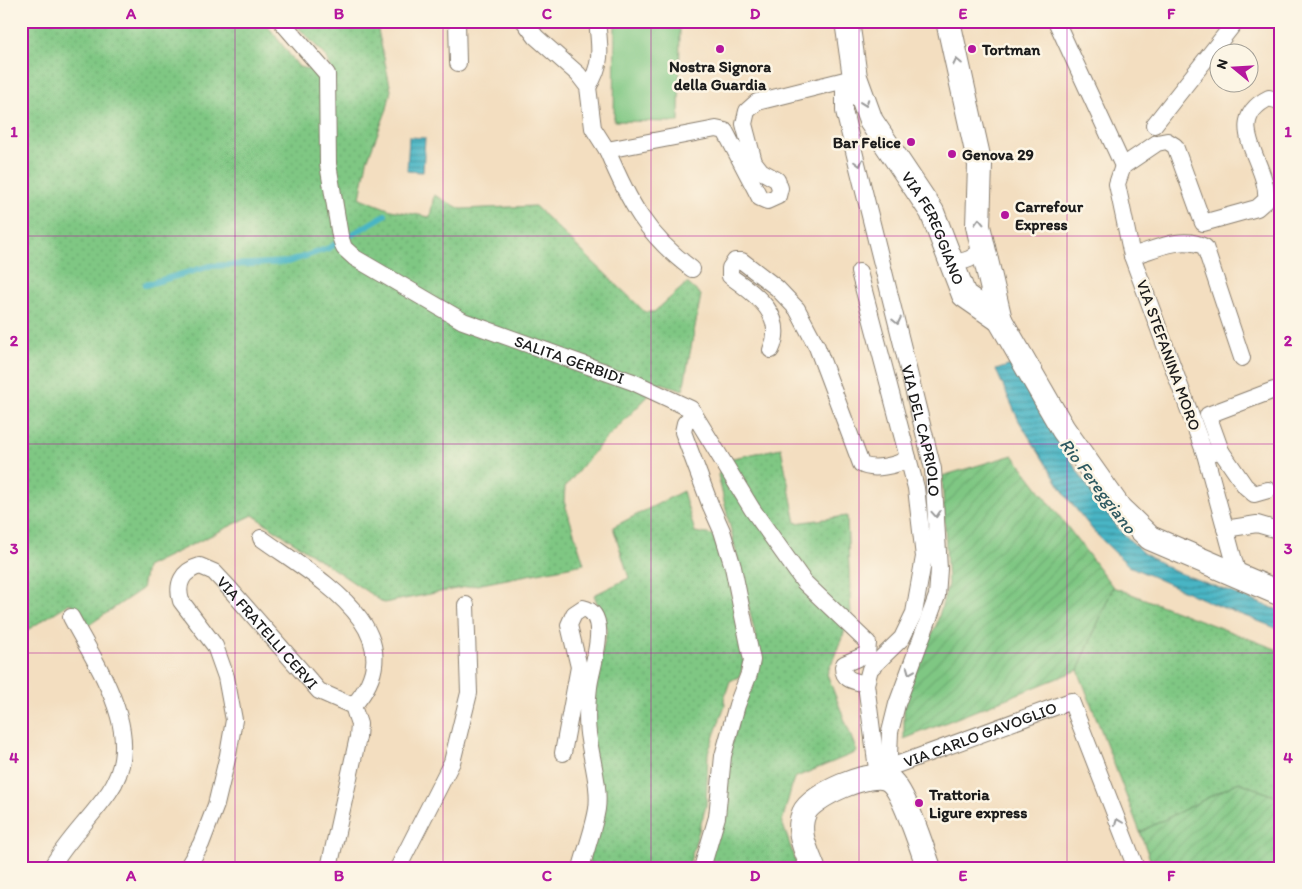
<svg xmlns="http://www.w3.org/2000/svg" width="1302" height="889" font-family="Itim,sans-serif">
	<defs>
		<pattern id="grass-dots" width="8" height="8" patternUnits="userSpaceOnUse" patternTransform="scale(1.25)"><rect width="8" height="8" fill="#7fc783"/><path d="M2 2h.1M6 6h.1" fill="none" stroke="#6daa71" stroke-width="1.8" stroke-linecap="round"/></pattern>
		<pattern id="garden-furrows" width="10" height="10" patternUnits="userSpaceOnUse" patternTransform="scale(1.25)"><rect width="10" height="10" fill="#7fc783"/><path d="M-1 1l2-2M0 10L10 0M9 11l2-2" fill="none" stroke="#6daa71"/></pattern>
		<pattern id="water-rules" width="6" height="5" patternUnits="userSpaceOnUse" patternTransform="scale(1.25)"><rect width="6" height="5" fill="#48b5c5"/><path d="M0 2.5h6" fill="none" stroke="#3b929f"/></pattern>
	</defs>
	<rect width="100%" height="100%" fill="#fcf5e5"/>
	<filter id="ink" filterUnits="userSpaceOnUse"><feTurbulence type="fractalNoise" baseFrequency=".02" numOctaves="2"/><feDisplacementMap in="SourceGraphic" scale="10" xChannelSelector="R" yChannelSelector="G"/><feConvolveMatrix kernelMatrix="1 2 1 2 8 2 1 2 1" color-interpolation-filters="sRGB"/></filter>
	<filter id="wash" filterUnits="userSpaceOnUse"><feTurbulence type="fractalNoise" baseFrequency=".0096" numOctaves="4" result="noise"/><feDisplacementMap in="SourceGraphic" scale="20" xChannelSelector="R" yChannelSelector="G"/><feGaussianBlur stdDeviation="1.12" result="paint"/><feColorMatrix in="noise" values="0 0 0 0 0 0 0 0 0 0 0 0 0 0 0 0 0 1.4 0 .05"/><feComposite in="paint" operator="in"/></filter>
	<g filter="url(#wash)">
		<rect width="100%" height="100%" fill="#f3dec0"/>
		<g fill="url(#grass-dots)" stroke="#4e7250">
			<polygon points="21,21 264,21 299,67 333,74 325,55 292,21 376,21 391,90 387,109 367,161 360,198 391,210 430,217 434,195 461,209 535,206 645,312 654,312 687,283 701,295 683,390 661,383 600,445 565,487 564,501 584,564 384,603 253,515 146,567 142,589 86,627 70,603 21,634"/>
			<polygon points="781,448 796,523 847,516 851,616 827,674 857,752 794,778 782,822 798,868 706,868 724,770 757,656 755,634 718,475 728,459"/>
			<polygon points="683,491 695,532 713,535 729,579 745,658 740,676 730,681 724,699 725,705 708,753 706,806 689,865 687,868 589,868 592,698 607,630 594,595 629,578 613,527"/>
			<polygon points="1113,587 1281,651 1281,799 1239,782 1140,832 1078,670"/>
		</g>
		<g fill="url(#garden-furrows)" stroke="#4e7250">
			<polygon points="1013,455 1113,587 1078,670 904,739 904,697 937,623 948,584 942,476"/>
			<polygon points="1239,782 1281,799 1281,868 1153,868 1140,832"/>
		</g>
		<polygon fill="#7fc783" stroke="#4e7250" points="615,21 680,21 679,122 614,121"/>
		<g fill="url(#water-rules)" stroke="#326870">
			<polygon points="409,137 425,138 423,172 407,171"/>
			<polygon points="1011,365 1096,500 1120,530 1143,553 1174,571 1281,611 1281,630 1211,603 1129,566 1096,534 1068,499 1019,421 996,370"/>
		</g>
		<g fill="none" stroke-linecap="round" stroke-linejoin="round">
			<polyline stroke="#48b5c5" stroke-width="6" points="145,285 210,266 288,262 329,248 385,215"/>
		</g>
	</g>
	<g filter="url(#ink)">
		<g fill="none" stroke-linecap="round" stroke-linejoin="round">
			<defs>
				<g id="street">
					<path id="s1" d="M 281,21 L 327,74 L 328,164 L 340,236 L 344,248 L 355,258 L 463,321 L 633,382 L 691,409 L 752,509 L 804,582 L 868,643 L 867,654 L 844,664 L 843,667 C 843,681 855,681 866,684"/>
					<polyline points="457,21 458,63"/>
					<polyline points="524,21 536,37 578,74 588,87 593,128 607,150 716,129 725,131 760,198 767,201 778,196 780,188 777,180 761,171 754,162 744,124 747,111 757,102 853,78"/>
					<polyline points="1056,21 1123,166"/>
					<path id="s2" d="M 844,81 L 844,111 L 933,469 L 939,569 L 937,596 L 897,704 L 890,732 L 888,778"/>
					<path d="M 588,87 C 603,64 600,48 597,21"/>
					<polyline points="1154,125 1236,21"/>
					<path d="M 607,150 C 629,202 646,235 692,269"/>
					<path d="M 1132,256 C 1156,249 1182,235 1205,247 L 1242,358"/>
					<path d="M 951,262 C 966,262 975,259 983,246"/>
					<polyline points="859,272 916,488 924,557 914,613 902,638 870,669 866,684 878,777"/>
					<path d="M 771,350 C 787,315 755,294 730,276 L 730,268 L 735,261 L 742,261 L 777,288 L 797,309 L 817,347 L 861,464 C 872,471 897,466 908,458"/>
					<polyline points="694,413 685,423 683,432 710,504 722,531 733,567 752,660 749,674 737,705 723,756 717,817 702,868"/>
					<polyline points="1221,451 1245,486 1254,494 1268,490"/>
					<polyline points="1205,454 1221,451 1208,415 1274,390"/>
					<polyline points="1225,529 1257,524 1281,531"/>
					<path d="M 261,538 C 313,576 420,631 353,706"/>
					<path d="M 1238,575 L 1205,454 L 1132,256 L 1117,184 L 1123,166 L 1157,143 L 1167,141 L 1175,146 L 1203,223 L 1257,208 L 1266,200 C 1270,164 1220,122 1269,98 L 1279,101 L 1281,103"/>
					<path d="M 563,753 L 579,667 L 569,625 L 574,614 L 583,608 C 612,614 591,667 589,687 C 587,704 586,724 589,740 C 592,762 600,787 597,809 C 594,828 586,849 581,868"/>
					<path id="s3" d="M 888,768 L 1071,701 L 1136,868"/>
					<path d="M 51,868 C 67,840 91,818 109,792 C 148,736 97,667 71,617"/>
					<path id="s4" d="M 187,868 L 201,844 L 216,805 L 228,755 L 234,720 L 226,677 L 215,646 L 181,601 C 176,584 182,571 200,566 L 214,572 L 229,588 L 319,691 L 353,706 L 359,724 L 358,737 L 329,868"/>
					<polyline points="398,868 452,762 469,693 466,605"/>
				</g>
				<g id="secondary">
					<path id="s5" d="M 847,21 L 855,77 L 871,121 L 932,212 L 964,295 L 1000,320 L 1063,429 L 1119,508 L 1150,538 L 1281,594"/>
					<polyline points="948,21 980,165 978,226 1000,320"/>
					<path d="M 813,868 C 806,850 796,832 804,813 C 811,796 871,769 888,779 C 903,787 922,849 929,868"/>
				</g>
			</defs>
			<use href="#street" stroke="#887d6e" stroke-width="18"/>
			<use href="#secondary" stroke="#887d6e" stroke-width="26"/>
			<use href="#street" stroke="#fff" stroke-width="16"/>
			<use href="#secondary" stroke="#fff" stroke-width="24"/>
		</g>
		<defs><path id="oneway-chevron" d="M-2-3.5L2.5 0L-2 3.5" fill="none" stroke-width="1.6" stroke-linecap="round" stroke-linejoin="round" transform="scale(1.25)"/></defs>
		<g stroke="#999">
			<use href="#oneway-chevron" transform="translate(957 62) rotate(-102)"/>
			<use href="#oneway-chevron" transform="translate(865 103) rotate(70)"/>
			<use href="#oneway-chevron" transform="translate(859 163) rotate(75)"/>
			<use href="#oneway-chevron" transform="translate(979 222) rotate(-92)"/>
			<use href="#oneway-chevron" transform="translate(897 321) rotate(77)"/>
			<use href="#oneway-chevron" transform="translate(936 514) rotate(86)"/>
			<use href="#oneway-chevron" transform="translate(910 671) rotate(112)"/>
			<use href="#oneway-chevron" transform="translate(1118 822) rotate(-111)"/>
		</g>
	</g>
	<path fill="none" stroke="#b5179e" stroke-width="1" stroke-opacity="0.55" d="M 235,21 L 235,868M 443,21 L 443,868M 651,21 L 651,868M 859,21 L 859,868M 1067,21 L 1067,868M 21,236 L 1281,236M 21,444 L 1281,444M 21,653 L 1281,653"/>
	<g fill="#b5179e" stroke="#fcf5e5" stroke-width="2">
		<circle cx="720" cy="49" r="5"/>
		<circle cx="972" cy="49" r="5"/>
		<circle cx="911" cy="142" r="5"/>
		<circle cx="952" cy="154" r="5"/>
		<circle cx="1005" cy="215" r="5"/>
		<circle cx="919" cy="803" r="5"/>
	</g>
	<g text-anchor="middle" stroke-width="5" stroke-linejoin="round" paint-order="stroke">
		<g font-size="16" font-weight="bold" fill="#1c1c1c" stroke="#fcf5e5" text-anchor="start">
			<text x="982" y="55">Tortman</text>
			<text x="720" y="72" text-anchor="middle">Nostra Signora<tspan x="720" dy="18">della Guardia</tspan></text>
			<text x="901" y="148" text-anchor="end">Bar Felice</text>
			<text x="962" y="160">Genova 29</text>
			<text x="1015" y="212">Carrefour<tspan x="1015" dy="18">Express</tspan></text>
			<text x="929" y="800">Trattoria<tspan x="929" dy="18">Ligure express</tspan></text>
		</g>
		<g font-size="16" fill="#1c1c1c" stroke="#fcf5e5">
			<text dy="6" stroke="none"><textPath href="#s5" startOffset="228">VIA FEREGGIANO</textPath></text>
			<text transform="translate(1169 355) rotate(70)" y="6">VIA STEFANINA MORO</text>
			<text dy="6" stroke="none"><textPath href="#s1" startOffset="499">SALITA GERBIDI</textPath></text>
			<text dy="6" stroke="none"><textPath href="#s2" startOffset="359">VIA DEL CAPRIOLO</textPath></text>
			<text dy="6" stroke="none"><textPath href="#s4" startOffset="431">VIA FRATELLI CERVI</textPath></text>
			<text dy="6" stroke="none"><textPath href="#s3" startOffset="98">VIA CARLO GAVOGLIO</textPath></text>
		</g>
		<g font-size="18" font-style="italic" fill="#2e5960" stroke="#fcf5e5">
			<text transform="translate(1098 486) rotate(53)" y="6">Rio Fereggiano</text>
		</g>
	</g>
	<rect width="1302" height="889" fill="none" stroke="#fcf5e5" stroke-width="55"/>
	<g transform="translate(1234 68) rotate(288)"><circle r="24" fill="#fcf5e5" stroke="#a29e95"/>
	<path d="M0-4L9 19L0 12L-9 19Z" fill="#b5179e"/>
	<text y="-8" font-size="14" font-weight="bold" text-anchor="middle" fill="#1c1c1c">N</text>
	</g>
	<rect x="28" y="28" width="1246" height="834" fill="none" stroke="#b5179e" stroke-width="2"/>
	<g font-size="16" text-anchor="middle" font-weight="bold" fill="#b5179e">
		<text x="131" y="19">A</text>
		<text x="339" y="19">B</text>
		<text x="547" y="19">C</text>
		<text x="755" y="19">D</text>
		<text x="963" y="19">E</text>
		<text x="1171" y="19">F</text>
		<text x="14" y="137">1</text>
		<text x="1288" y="137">1</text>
		<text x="14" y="346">2</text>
		<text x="1288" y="346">2</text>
		<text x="14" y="554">3</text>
		<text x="1288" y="554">3</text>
		<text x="14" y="763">4</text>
		<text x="1288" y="763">4</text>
		<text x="131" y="881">A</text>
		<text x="339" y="881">B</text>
		<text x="547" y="881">C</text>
		<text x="755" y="881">D</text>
		<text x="963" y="881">E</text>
		<text x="1171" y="881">F</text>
	</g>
</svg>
